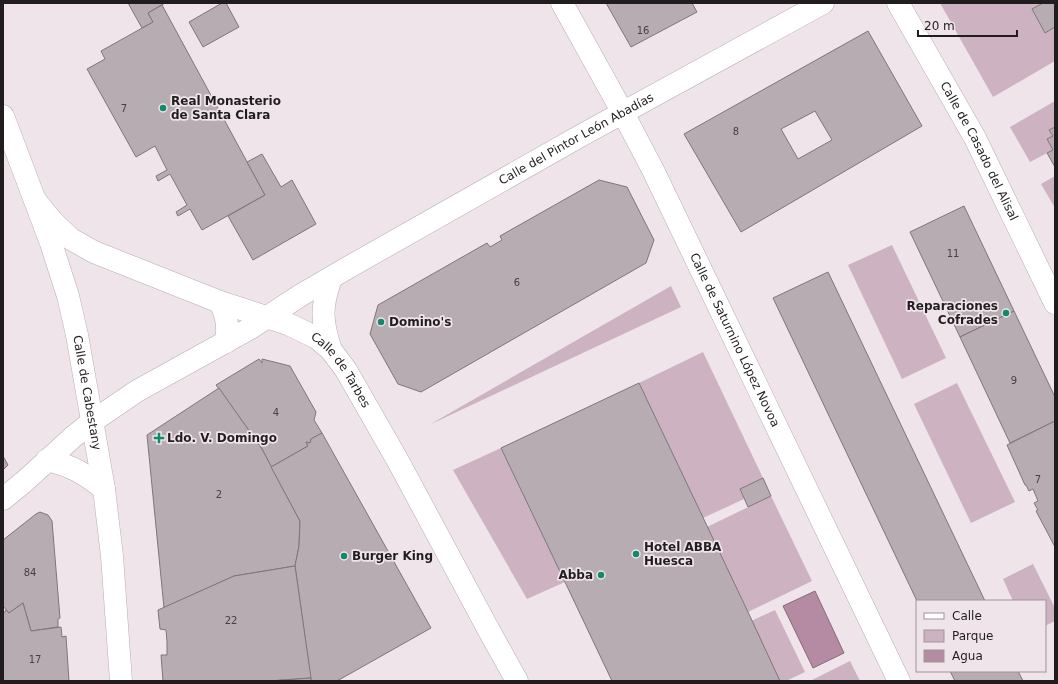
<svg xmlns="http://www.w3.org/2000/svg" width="1058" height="684" font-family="'DejaVu Sans',sans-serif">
	<rect width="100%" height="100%" fill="#efe4ea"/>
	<g fill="#cdb2c1">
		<polygon points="940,3 1042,3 1032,9 1045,33 1055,27 1055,61 993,97"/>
		<polygon points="1055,101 1055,127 1049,130 1053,136 1047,139 1053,150 1030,162 1010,127"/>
		<polygon points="1055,176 1055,208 1041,184"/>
		<polygon points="892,245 946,358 902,379 848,265"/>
		<polygon points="671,286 681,307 429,425"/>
		<polygon points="703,352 763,478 740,489 744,499 703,518 639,383"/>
		<polygon points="957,383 1015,502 971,523 914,404"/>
		<polygon points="501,448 565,582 527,599 453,470"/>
		<polygon points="771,496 812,581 748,612 707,527"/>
		<polygon points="1033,564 1055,608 1055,621 1045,626 1045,601 1013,601 1003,579"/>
		<polygon points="775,610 805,672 786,681 780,681 751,621"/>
		<polygon points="850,661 860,681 810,681"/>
	</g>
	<polygon fill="#b48ba2" stroke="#886a7b" points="815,591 844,653 813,668 783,606"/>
	<g fill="#b6acb1" stroke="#7f757b" fill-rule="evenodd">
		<polygon points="128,3 165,3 148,13 153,22 142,28"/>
		<polygon points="222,3 226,3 239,27 203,47 189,22"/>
		<polygon points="606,3 692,3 697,12 631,47"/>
		<polygon points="1043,3 1055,3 1055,27 1045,33 1032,9"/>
		<polygon points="162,5 265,195 202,230 190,209 178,216 176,212 187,205 170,174 158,181 156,176 167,170 155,146 136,157 87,69 105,59 101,51 153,22 148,13"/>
		<path d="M 868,31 L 922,126 L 741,232 L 684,134 ZM 815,111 L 832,140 L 798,159 L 781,129 Z"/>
		<polygon points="1055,127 1055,167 1047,153 1053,150 1047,139 1053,136 1049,130"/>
		<polygon points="262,154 281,187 292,180 316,224 253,260 228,216 265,195 247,162"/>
		<polygon points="599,180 627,187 654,240 646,263 421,392 398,384 370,334 378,305 487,243 490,247 502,240 500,236"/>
		<polygon points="964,206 1014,311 960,337 910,232"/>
		<polygon points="828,272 985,601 917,601 773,298"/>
		<polygon points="1014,311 1055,397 1055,421 1010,443 960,337"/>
		<polygon points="259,359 262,363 262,359 290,366 316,412 314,420 322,433 311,439 310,443 306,442 308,446 271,467 262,449 216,385"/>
		<polygon points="639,383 748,612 780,681 612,681 565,582 501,448"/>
		<polygon points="219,388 262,449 300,521 299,546 295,566 234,576 164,608 147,435"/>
		<polygon points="1055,421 1055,547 1036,511 1038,510 1034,503 1038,501 1033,489 1029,491 1026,485 1025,485 1007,445"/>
		<polygon points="322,433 431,628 337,681 311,681 295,566 299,546 300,521 271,467 308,446 306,442 310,443 311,439"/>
		<polygon points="3,456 8,465 3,470"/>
		<polygon points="763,478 771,496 748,507 740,489"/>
		<polygon points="40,512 48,515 52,521 60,618 58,619 58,627 31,631 23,603 9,613 3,606 3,540 36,514"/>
		<polygon points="295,566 311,678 269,681 163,681 161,655 167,655 167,642 166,630 160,629 158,610 234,576"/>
		<polygon points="23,603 31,631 61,627 62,637 66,636 69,681 3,681 3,614 6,610 9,613"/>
		<polygon points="950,671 1018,671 1023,681 955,681"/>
		<polygon points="311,678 311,681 269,681"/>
	</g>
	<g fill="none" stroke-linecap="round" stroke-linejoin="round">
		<defs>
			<polyline id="pedestrian" points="562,3 623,113"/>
			<g id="minor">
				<path id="s1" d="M 898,3 L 975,138 L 1055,303"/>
				<path id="s2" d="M 623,113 L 653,170 L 899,681"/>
				<path d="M 331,278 C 321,307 321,320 331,350"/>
				<path d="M 220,302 C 227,315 229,327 226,342"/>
				<path d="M 47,460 C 72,466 84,473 104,489"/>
				<path id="s3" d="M 3,499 L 25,481 L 73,437 L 93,421 L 137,391 L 249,329 L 301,295 L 349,267 L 582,135 L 823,3"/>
			</g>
			<g id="tertiary">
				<path id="s4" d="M 3,116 L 51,243 L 68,296 L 77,335 L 104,489 L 112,556 L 121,681"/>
				<path id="s5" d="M 35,200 L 52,221 L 71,239 L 94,252 L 220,302 L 288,324 L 317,338 L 331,350 L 346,370 L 398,461 L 486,625 L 517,681"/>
			</g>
		</defs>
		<use href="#pedestrian" stroke="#b8adb3" stroke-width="23"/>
		<use href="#minor" stroke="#b8adb3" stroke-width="23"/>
		<use href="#tertiary" stroke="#b8adb3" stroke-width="23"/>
		<use href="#pedestrian" stroke="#fff" stroke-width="22"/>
		<use href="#minor" stroke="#fff" stroke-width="22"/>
		<use href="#tertiary" stroke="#fff" stroke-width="22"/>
	</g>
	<g fill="#12896b" stroke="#efe4ea" stroke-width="1.5">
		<circle cx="163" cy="108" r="4"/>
		<circle cx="1006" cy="313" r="4"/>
		<circle cx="381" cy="322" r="4"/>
		<path d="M157 432h4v4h4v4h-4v4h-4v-4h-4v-4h4z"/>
		<circle cx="636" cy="554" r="4"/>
		<circle cx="344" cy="556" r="4"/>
		<circle cx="601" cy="575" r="4"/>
	</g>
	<g text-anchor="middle" stroke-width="3.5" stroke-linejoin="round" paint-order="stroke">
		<g font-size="10" fill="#464144">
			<text x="643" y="34">16</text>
			<text x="124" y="112">7</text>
			<text x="736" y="135">8</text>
			<text x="953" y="257">11</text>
			<text x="517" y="286">6</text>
			<text x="1014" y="384">9</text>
			<text x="276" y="416">4</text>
			<text x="1038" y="483">7</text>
			<text x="219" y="498">2</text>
			<text x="30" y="576">84</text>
			<text x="231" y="624">22</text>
			<text x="35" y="663">17</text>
		</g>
		<g font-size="12" font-weight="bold" fill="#211d1f" stroke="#efe4ea" text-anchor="start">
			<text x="171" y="105">Real Monasterio<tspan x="171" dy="14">de Santa Clara</tspan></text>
			<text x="998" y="310" text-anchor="end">Reparaciones<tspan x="998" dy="14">Cofrades</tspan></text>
			<text x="389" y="326">Domino's</text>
			<text x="167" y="442">Ldo. V. Domingo</text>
			<text x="644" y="551">Hotel ABBA<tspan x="644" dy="14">Huesca</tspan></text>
			<text x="352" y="560">Burger King</text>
			<text x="593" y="579" text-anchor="end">Abba</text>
		</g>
		<g font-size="12" fill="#211d1f" stroke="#efe4ea">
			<text dy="4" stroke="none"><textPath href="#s3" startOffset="679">Calle del Pintor León Abadías</textPath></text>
			<text dy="4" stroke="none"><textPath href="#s1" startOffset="169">Calle de Casado del Alisal</textPath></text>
			<text dy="4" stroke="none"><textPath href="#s2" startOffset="253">Calle de Saturnino López Novoa</textPath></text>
			<text dy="4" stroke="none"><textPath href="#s5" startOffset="359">Calle de Tarbes</textPath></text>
			<text dy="4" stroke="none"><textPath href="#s4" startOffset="290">Calle de Cabestany</textPath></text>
		</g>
	</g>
	<rect width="1058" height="684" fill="none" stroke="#211d1f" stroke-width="8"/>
	<rect x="916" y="600" width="130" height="72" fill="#efe4ea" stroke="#9d9499"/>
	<rect x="924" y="613" width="20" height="6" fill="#ffffff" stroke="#9d9499"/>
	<text x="952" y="620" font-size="12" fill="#211d1f">Calle</text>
	<rect x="924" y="630" width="20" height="12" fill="#cdb2c1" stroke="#9d9499"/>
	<text x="952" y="640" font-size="12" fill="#211d1f">Parque</text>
	<rect x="924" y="650" width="20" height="12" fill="#b48ba2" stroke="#9d9499"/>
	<text x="952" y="660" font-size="12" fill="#211d1f">Agua</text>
	<path d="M918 30v6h99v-6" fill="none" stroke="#211d1f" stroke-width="2"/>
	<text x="924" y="30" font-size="12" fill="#211d1f" stroke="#efe4ea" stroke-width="3" paint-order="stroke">20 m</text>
</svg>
